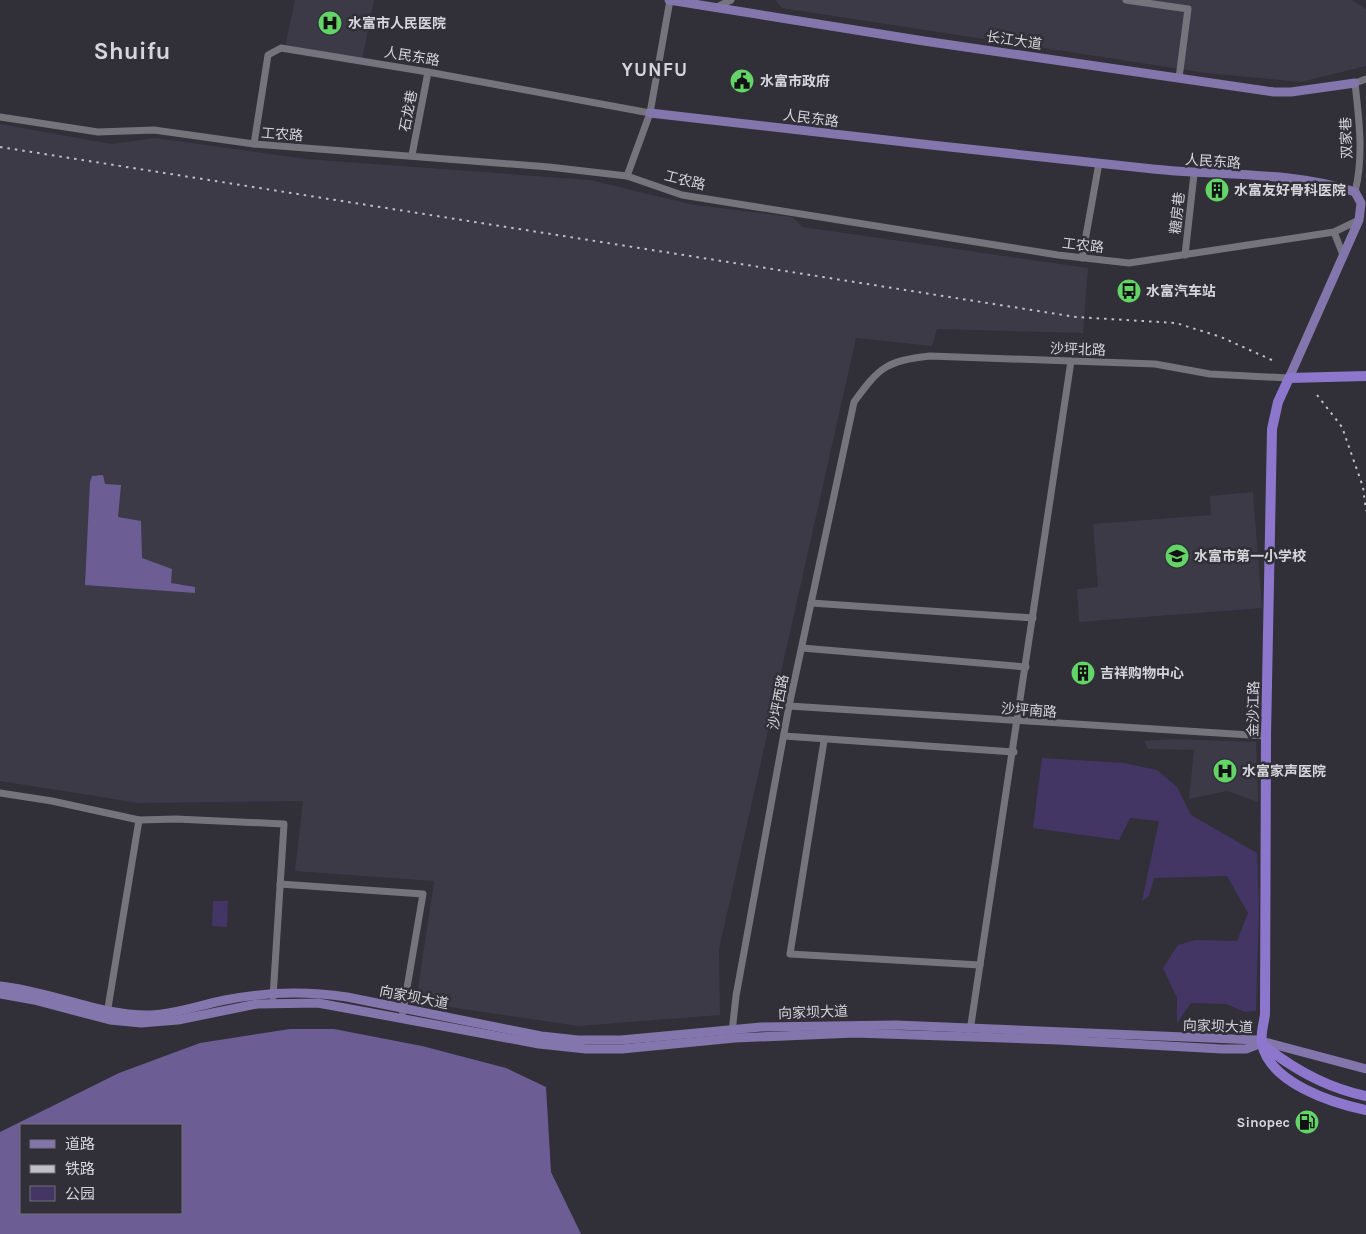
<svg xmlns="http://www.w3.org/2000/svg" width="1366" height="1234" font-family="Karla,'Noto Sans SC',sans-serif">
	<rect width="100%" height="100%" fill="#312f37"/>
	<g fill="#3c3a47">
		<polygon points="295,0 374,0 362,60 285,47"/>
		<polygon points="775,0 1352,0 1366,9 1366,66 1301,82 1206,73 782,8"/>
		<polygon points="0,124 112,144 155,138 306,159 590,180 694,205 792,217 803,227 1088,268 1083,333 937,329 932,346 856,338 719,949 720,1015 578,1026 416,1002 434,881 295,871 303,801 139,803 0,781"/>
		<polygon points="1253,492 1262,608 1079,622 1077,589 1098,587 1093,524 1211,515 1210,496"/>
		<polygon points="1174,739 1256,742 1258,802 1227,791 1189,799 1194,750 1148,749 1144,741"/>
	</g>
	<g fill="#433665">
		<polygon points="1042,758 1124,763 1157,770 1177,787 1191,815 1257,853 1259,905 1256,1011 1245,1012 1226,1004 1191,1003 1177,1023 1177,998 1163,968 1178,945 1195,940 1237,941 1248,913 1227,876 1154,878 1149,896 1142,901 1159,821 1130,818 1119,840 1033,828"/>
		<polygon points="213,901 228,901 227,927 212,926"/>
	</g>
	<g fill="#6c5e95" fill-rule="evenodd">
		<polygon points="103,475 105,484 121,485 118,517 141,521 142,558 172,569 171,583 195,587 195,593 85,585 90,482 92,476"/>
		<path d="M 290,1029 L 334,1029 L 422,1046 L 506,1068 L 546,1087 L 551,1172 L 581,1234 L 0,1234 L 0,1132 L 119,1073 L 200,1043 ZM 181,1125 L 181,1213 L 21,1213 L 21,1125 Z"/>
	</g>
	<g fill="none" stroke-linecap="round" stroke-linejoin="round">
		<g stroke="#75747d" stroke-width="7">
			<polyline points="1126,0 1188,9 1179,78"/>
			<polyline points="715,8 731,0"/>
			<polyline points="0,117 98,132 154,130 254,144 549,167 627,176 682,195 1058,255 1129,263 1334,232 1359,220"/>
			<polyline points="254,144 268,55 281,48 428,72 650,113"/>
			<polyline points="412,155 428,72"/>
			<polyline points="627,176 650,113 670,0"/>
			<path d="M 1355,192 C 1364,156 1359,120 1355,83 L 1366,79"/>
			<polyline points="1334,232 1343,255"/>
			<polyline points="1185,255 1194,174"/>
			<polyline points="1082,258 1099,163"/>
			<polyline points="811,603 1033,618"/>
			<polyline points="802,648 1026,667"/>
			<polyline points="789,706 1266,736"/>
			<polyline points="784,736 1014,752"/>
			<polyline points="824,741 790,954 980,965"/>
			<polyline points="0,793 52,801 139,820 176,819 284,824 273,997"/>
			<polyline points="280,884 423,894 402,1017"/>
			<polyline points="107,1014 139,820"/>
			<polyline points="970,1031 1071,361"/>
			<path d="M 732,1032 L 736,996 L 789,706 L 854,402 C 880,366 887,361 930,356 L 1155,364 L 1210,374 L 1289,378"/>
		</g>
		<g stroke="#8376ad" stroke-width="9">
			<polyline points="669,0 924,41 1274,92 1291,92 1355,83"/>
			<path d="M 650,113 C 818,133 985,151 1153,169 C 1218,176 1294,171 1355,192 L 1361,203 L 1359,220 L 1289,378"/>
			<path d="M 0,986 C 51,991 99,1016 150,1015 C 176,1014 200,1005 225,1000 C 265,992 306,991 347,997 L 541,1036 L 578,1040 L 621,1040 L 761,1027 L 896,1025 L 1257,1040 L 1366,1069"/>
			<polyline points="0,994 34,1000 110,1020 141,1023 178,1020 257,1004 318,1003 539,1044 586,1049 622,1049 735,1038 855,1033 1058,1040 1222,1049 1246,1049 1262,1043"/>
		</g>
		<g stroke="#8d77cd" stroke-width="10">
			<path d="M 1366,376 L 1289,378 L 1278,402 L 1272,429 L 1266,736 L 1265,1014 C 1264,1023 1260,1035 1262,1044 C 1270,1083 1332,1103 1366,1110"/>
			<path d="M 1262,1044 C 1293,1069 1327,1088 1366,1096"/>
		</g>
		<g stroke="#c1c0c6" stroke-width="2" stroke-dasharray="2.5 5" stroke-linecap="butt">
			<polyline points="0,147 1076,317 1176,323 1221,337 1274,361"/>
			<polyline points="1317,395 1342,427 1363,487 1366,511"/>
		</g>
	</g>
	<defs>
		<symbol id="hospital-disc" viewBox="-11 -11 22 22"><circle r="9.5" fill="#63d468" stroke="#312f37"/><path d="M-5-5h3v3.5h4V-5h3V5h-3V1.5h-4V5h-3Z" fill="#111"/></symbol>
		<symbol id="civic-disc" viewBox="-11 -11 22 22"><circle r="9.5" fill="#63d468" stroke="#312f37"/><path d="M-.6-6.5H3V-4.5H.6V-3L4-1V1h2V6H-6V1h2V-1L-.6-3ZM-1.2 2.5V6h2.4V2.5Z" fill="#111"/></symbol>
		<symbol id="building-disc" viewBox="-11 -11 22 22"><circle r="9.5" fill="#63d468" stroke="#312f37"/><path d="M-4-6H4V6H1V3H-1V6H-4ZM-2.5-4.3h1.7v1.8h-1.7ZM.8-4.3h1.7v1.8H.8ZM-2.5-1h1.7V.8h-1.7ZM.8-1h1.7V.8H.8Z" fill="#111"/></symbol>
		<symbol id="bus-disc" viewBox="-11 -11 22 22"><circle r="9.5" fill="#63d468" stroke="#312f37"/><path d="M-5-6H5V4H4V6H2V4H-2V6H-4V4H-5ZM-3.5-4V0h7V-4ZM-3.5 1.2v1.5H-2V1.2ZM2 1.2v1.5H3.5V1.2Z" fill="#111"/></symbol>
		<symbol id="school-disc" viewBox="-11 -11 22 22"><circle r="9.5" fill="#63d468" stroke="#312f37"/><path d="M0-5L7-2L0 1L-7-2ZM-4 1L0 2.5L4 1V4Q0 6-4 4Z" fill="#111"/></symbol>
		<symbol id="fuel-disc" viewBox="-11 -11 22 22"><circle r="9.5" fill="#63d468" stroke="#312f37"/><path d="M-5.5-6h7V0h2V4h1.3V-2.5L3-4.5l.8-.8L6-3V5H2.5V1h-1V6h-7ZM-4.2-4.7v3.2H.2V-4.7Z" fill="#111"/></symbol>
	</defs>
	<g fill-rule="evenodd">
		<use href="#hospital-disc" x="316" y="9" width="28" height="28"/>
		<use href="#civic-disc" x="728" y="67" width="28" height="28"/>
		<use href="#building-disc" x="1203" y="176" width="28" height="28"/>
		<use href="#bus-disc" x="1115" y="277" width="28" height="28"/>
		<use href="#school-disc" x="1163" y="542" width="28" height="28"/>
		<use href="#building-disc" x="1069" y="659" width="28" height="28"/>
		<use href="#hospital-disc" x="1211" y="757" width="28" height="28"/>
		<use href="#fuel-disc" x="1293" y="1108" width="28" height="28"/>
	</g>
	<g text-anchor="middle" stroke-width="5" stroke-linejoin="round" paint-order="stroke">
		<g font-size="14" font-weight="bold" fill="#d6d5db" stroke="#312f37" text-anchor="start">
			<text x="348" y="28">水富市人民医院</text>
			<text x="760" y="86">水富市政府</text>
			<text x="1234" y="195">水富友好骨科医院</text>
			<text x="1146" y="296">水富汽车站</text>
			<text x="1194" y="561">水富市第一小学校</text>
			<text x="1100" y="678">吉祥购物中心</text>
			<text x="1242" y="776">水富家声医院</text>
			<text x="1290" y="1127" text-anchor="end">Sinopec</text>
		</g>
		<g font-size="14" fill="#d6d5db" stroke="#312f37">
			<text transform="translate(1014 40) rotate(8)" y="5">长江大道</text>
			<text transform="translate(412 56) rotate(9)" y="5">人民东路</text>
			<text transform="translate(408 111) rotate(-79)" y="5">石龙巷</text>
			<text transform="translate(811 118) rotate(7)" y="5">人民东路</text>
			<text transform="translate(282 134) rotate(4)" y="5">工农路</text>
			<text transform="translate(1346 138) rotate(-92)" y="5">双家巷</text>
			<text transform="translate(1213 161) rotate(4)" y="5">人民东路</text>
			<text transform="translate(685 180) rotate(14)" y="5">工农路</text>
			<text transform="translate(1177 213) rotate(-84)" y="5">糖房巷</text>
			<text transform="translate(1083 245) rotate(6)" y="5">工农路</text>
			<text transform="translate(1078 349) rotate(2)" y="5">沙坪北路</text>
			<text transform="translate(778 702) rotate(-79)" y="5">沙坪西路</text>
			<text transform="translate(1253 709) rotate(-89)" y="5">金沙江路</text>
			<text transform="translate(1029 710) rotate(4)" y="5">沙坪南路</text>
			<text transform="translate(414 997) rotate(11)" y="5">向家坝大道</text>
			<text transform="translate(813 1012) rotate(-2)" y="5">向家坝大道</text>
			<text transform="translate(1218 1026) rotate(2)" y="5">向家坝大道</text>
		</g>
		<g font-size="19" font-weight="bold" letter-spacing="1" fill="#d6d5db" stroke="#312f37">
			<text x="655" y="76">YUNFU</text>
		</g>
		<g font-size="24" font-weight="bold" fill="#d6d5db" stroke="#312f37">
			<text x="132" y="59">Shuifu</text>
		</g>
	</g>
	<rect x="20" y="1124" width="162" height="90" fill="#312f37" stroke="#737179"/>
	<rect x="30" y="1140" width="25" height="8" fill="#8376ad" stroke="#737179"/>
	<text x="65" y="1149" font-size="15" fill="#d6d5db">道路</text>
	<rect x="30" y="1165" width="25" height="8" fill="#c1c0c6" stroke="#737179"/>
	<text x="65" y="1174" font-size="15" fill="#d6d5db">铁路</text>
	<rect x="30" y="1186" width="25" height="15" fill="#433665" stroke="#737179"/>
	<text x="65" y="1199" font-size="15" fill="#d6d5db">公园</text>
</svg>
